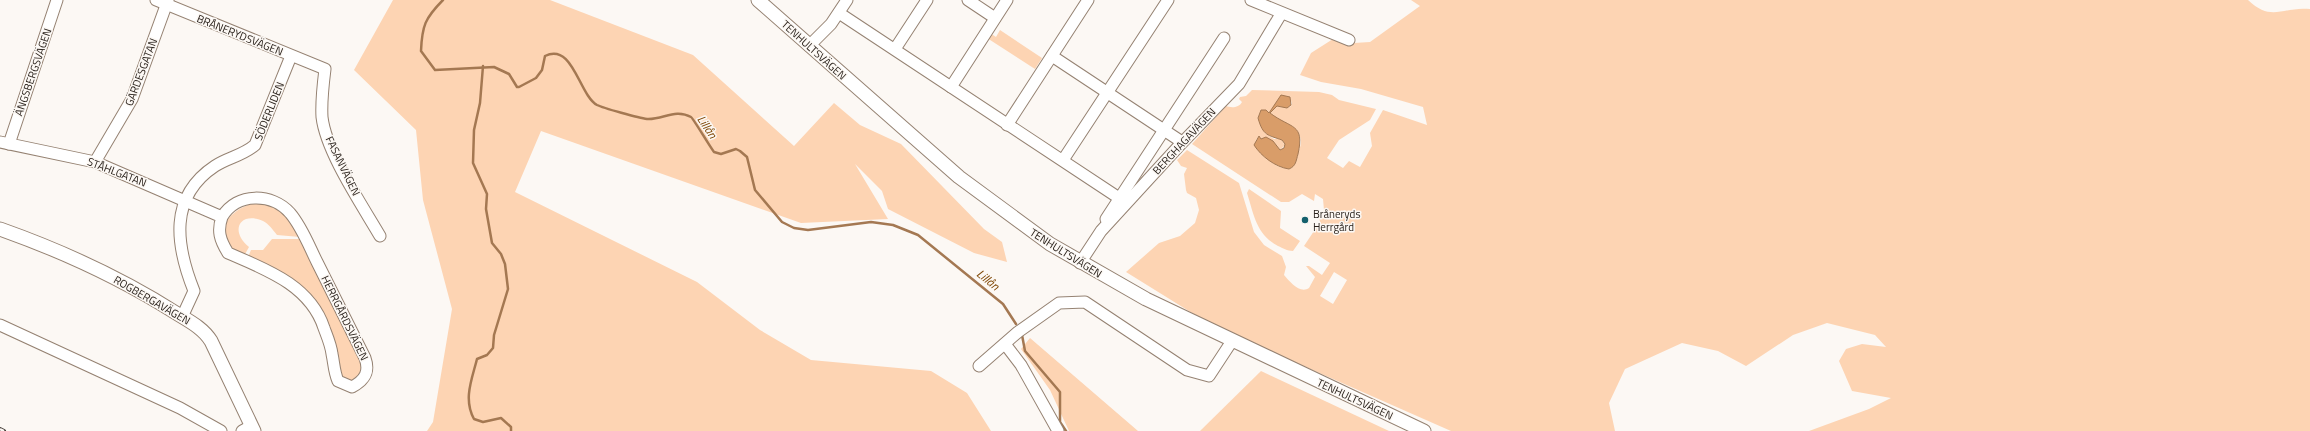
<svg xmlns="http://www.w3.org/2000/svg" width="2310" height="431" font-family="'Titillium Web',sans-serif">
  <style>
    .green { fill: #fdd4b3; fill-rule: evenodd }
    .water { fill: #d99d69; stroke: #a47852 }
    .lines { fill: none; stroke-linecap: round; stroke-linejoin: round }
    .stream { stroke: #a47852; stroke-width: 2.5 }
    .minor-casing { stroke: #958272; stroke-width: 13 }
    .tertiary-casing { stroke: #958272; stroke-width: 15 }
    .minor { stroke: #fff; stroke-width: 11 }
    .tertiary { stroke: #fff; stroke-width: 13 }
    .rail-casing { stroke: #3e3731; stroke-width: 4 }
    .rail { stroke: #fcf8f4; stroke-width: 2.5; stroke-dasharray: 8; stroke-linecap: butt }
    .poi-dot { fill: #14606c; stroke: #fcf8f4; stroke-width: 1.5 }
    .labels { text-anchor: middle; stroke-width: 3; stroke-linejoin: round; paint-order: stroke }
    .street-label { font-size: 11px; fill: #29211b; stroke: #fcf8f4 }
    .poi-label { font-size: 11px; fill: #29211b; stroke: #fcf8f4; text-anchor: start }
    .water-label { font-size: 12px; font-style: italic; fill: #7e4604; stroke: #fcf8f4 }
  </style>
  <rect width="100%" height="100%" fill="#fcf8f4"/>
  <!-- green -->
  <g class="green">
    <path d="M393 0H550L693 55 794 146 834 103 860 125 901 144 984 229 1002 242 1007 262 974 253 888 209 882 191 855 164 888 219 801 223 541 131 515 192 697 282 760 330 811 360 931 371 967 393 991 431H427L433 422 452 309 423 200 416 130 354 70Z"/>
    <path d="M1411 0H2248C2272 23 2283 6 2310 9V431H1809L1869 409 1891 398 1852 391 1839 361 1846 349 1862 344 1886 347 1875 335 1827 323 1793 335 1746 366 1718 351 1682 343 1625 369 1609 403 1615 431H1451L1213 326 1126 272 1159 243 1180 236 1195 223 1199 210 1196 198 1187 193 1186 190 1184 174 1187 168 1181 166 1177 160 1187 150 1239 183 1254 232 1264 245 1282 256 1286 267 1284 275C1290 282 1300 294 1309 288L1315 277 1306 266H1309L1322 275 1330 263 1304 246 1320 222 1319 217 1324 210 1323 199 1315 194 1314 201 1302 194 1289 202H1281L1192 144 1226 106C1231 108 1239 108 1242 102L1239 99 1240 97 1246 96 1252 90 1319 92 1332 95 1339 100 1376 109 1370 120 1339 140 1327 158 1343 168 1349 161 1360 167 1372 146 1370 133 1383 110 1427 125 1423 107 1361 89 1321 82 1300 75 1311 53 1333 39 1354 43 1370 42 1420 6ZM1280 97H1290L1292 104 1290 107 1277 106 1273 109ZM1261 110H1266C1278 124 1309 126 1299 150 1296 158 1298 163 1290 169 1276 169 1262 156 1255 146L1256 140 1259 136 1261 139 1273 142 1280 150 1285 145 1281 139H1274L1265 133 1258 118ZM1334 272 1347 280 1333 304 1320 296Z"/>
    <path d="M1000 30 1042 58 1035 69 987 38 990 33 996 37Z"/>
    <path d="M1249 189 1281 211 1280 228 1300 241 1293 251C1287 251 1283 248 1278 246 1256 234 1254 215 1247 193Z"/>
    <path d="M254 203C279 205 288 216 300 237L277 235C273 230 269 224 263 221 240 211 229 231 249 247L244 256C239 252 229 248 226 243 215 223 238 207 254 203Z"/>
    <path d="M272 239H300L365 366 355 382 343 380 299 284 289 276 248 257 251 250H263Z"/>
    <path d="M1030 338 1138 431H1069L1050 390 1021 349Z"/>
    <path d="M1261 371 1389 431H1200Z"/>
  </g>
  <!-- water -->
  <path class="water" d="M1281 95 1290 97 1291 105 1287 108 1277 106 1270 113C1291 129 1305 123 1298 154 1296 161 1296 166 1289 169 1275 167 1261 156 1254 145L1259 136 1261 139 1266 137 1273 141 1280 150 1284 148 1285 144 1282 140C1268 135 1263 136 1258 118L1261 110H1266L1269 113Z"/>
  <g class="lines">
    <!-- stream -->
    <g class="stream">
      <path d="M443 0C425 18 422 26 421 51L435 70 494 67 509 74 517 87H519L536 78 542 70 545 56C573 42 579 95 597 105 603 108 639 118 647 119 663 120 675 108 691 117 693 118 710 147 714 152L721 154 736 149 740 151 747 157 755 190 782 222 794 228 808 230 871 222 893 225 918 235 1003 304 1016 324"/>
      <path d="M483 66 480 103 474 130 473 163 487 194 486 209 492 243 501 254 505 264 508 289 494 335 493 348 487 355 477 359C472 379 463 399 474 419L483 422 501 418 511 427V431"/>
      <path d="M1022 335 1025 351 1060 392V422L1066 431"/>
    </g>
    <!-- minor casing -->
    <g class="minor-casing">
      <g id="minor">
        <path d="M156 0 325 69C323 85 321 101 322 117 326 152 362 205 380 236"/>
        <path d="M968 0 995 18"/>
        <path d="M1251 0 1349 40"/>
        <path d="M839 13 1119 198"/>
        <path d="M809 46 831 24 847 0"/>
        <path d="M895 49 927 0"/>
        <path d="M1052 56 1182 142"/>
        <path d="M951 87 1007 0"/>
        <path d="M1007 125 1088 0"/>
        <path d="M0 142 95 162 222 217C237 192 272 193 290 213 302 227 309 246 317 262 333 294 349 326 365 358 370 372 365 380 352 387L338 381C334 372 334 363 332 354 331 345 327 336 324 328 310 285 265 269 228 253 220 240 217 231 222 217"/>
        <path d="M9 144 57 0"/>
        <path d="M1063 160 1168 0"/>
        <path d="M95 162 132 99 168 0"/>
        <path d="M1106 219 1224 38"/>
        <path d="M1080 263 1101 231 1178 147 1239 84 1281 14"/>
        <path d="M182 317 194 291C176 246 168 197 215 166 229 157 242 156 255 145L291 56"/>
        <path d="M0 325 180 408 221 431"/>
        <path d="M1005 344 1021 365 1058 431"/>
        <path d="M979 366 1018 332 1059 303 1085 302 1187 370 1209 376 1232 341"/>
        <path d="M242 431 251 426"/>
      </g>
    </g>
    <!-- tertiary casing -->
    <g class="tertiary-casing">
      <g id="tertiary">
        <path d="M758 0 959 177 1050 244 1146 299 1424 431"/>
        <path d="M0 229C62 251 121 278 176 313 189 321 203 328 211 341L254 431"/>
      </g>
    </g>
    <!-- minor -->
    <use href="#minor" class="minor"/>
    <!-- tertiary -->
    <use href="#tertiary" class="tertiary"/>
    <!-- rail casing -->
    <g class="rail-casing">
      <path id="rail" d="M0 429 4 431"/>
    </g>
    <!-- rail -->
    <use href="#rail" class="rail"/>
  </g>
  <!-- markers -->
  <circle class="poi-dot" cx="1305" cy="220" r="4"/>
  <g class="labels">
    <!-- street labels -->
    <g class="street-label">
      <text transform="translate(240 35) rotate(22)" y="4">BRÅNERYDSVÄGEN</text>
      <text transform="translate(814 50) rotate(42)" y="4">TENHULTSVÄGEN</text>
      <text transform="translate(33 72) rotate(-71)" y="4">ÄNGSBERGSVÄGEN</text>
      <text transform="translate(141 72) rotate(-69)" y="4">GÄRDESGATAN</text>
      <text transform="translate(269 111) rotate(-68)" y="4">SÖDERLIDEN</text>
      <text transform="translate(1184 141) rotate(-47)" y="4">BERGHAGAVÄGEN</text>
      <text transform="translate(343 166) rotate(64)" y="4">FASANVÄGEN</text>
      <text transform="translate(117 172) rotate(21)" y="4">STÅHLGATAN</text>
      <text transform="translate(1066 253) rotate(32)" y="4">TENHULTSVÄGEN</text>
      <text transform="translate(152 300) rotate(30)" y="4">ROGBERGAVÄGEN</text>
      <text transform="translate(345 318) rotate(64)" y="4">HERRGÅRDSVÄGEN</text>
      <text transform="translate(1355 399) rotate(25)" y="4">TENHULTSVÄGEN</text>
    </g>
    <!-- poi labels -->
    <g class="poi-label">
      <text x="1313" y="218">Bråneryds<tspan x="1313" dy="13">Herrgård</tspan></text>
    </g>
    <!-- water labels -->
    <g class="water-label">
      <text transform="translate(707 127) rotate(56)" y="4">Lillån</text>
      <text transform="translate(988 280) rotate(39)" y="4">Lillån</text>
    </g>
  </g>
</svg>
